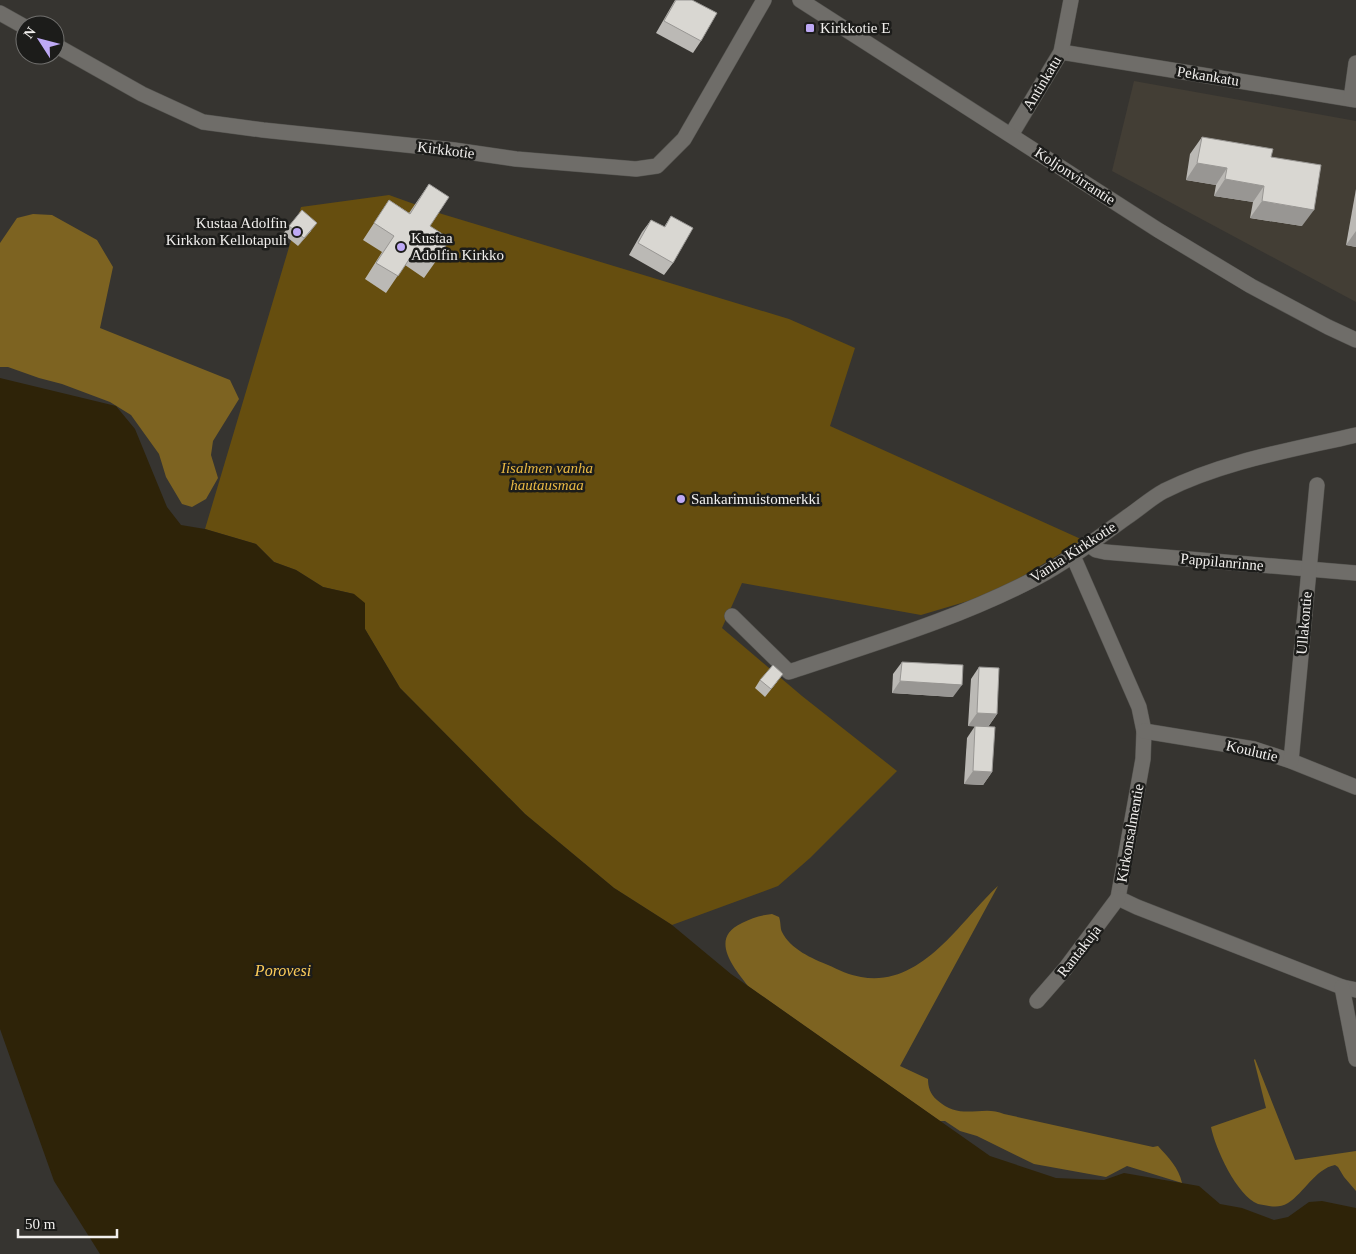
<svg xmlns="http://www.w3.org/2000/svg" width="1356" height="1254" font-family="'Times New Roman',serif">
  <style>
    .built { fill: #433e35 }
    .green { fill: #664e0f }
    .forest { fill: #7d6321 }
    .water { fill: #2e2308 }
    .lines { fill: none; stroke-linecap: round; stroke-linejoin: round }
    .street-casing { stroke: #54534f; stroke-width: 16 }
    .secondary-casing { stroke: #54534f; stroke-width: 16 }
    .street { stroke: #6f6d69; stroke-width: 15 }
    .secondary { stroke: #6f6d69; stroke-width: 15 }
    .wall { fill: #bbb9b5 }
    .shaded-wall { fill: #989693 }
    .building { fill: #d9d7d2; stroke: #989693 }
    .poi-dot { fill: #bea9f5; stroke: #1c1c1a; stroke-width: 2 }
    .labels { text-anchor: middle; stroke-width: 5; stroke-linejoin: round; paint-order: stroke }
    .poi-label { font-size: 15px; fill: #f1efed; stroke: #1c1c1a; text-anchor: start }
    .street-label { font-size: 15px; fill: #f1efed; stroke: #1c1c1a }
    .park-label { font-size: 15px; font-style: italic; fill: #e9b944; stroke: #1c1c1a }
    .water-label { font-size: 16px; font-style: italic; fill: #fdcd5a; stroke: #1c1c1a }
  </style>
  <rect width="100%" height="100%" fill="#363430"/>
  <!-- built -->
  <path class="built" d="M1134 81 1356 121V302L1112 171Z"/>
  <!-- green -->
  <path class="green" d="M389 195 442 214 789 319 855 348 830 426 1083 540 995 593 921 615 742 583 722 628 802 696 897 771 810 858 778 886 672 925 614 888 525 814 400 688 365 629 354 594 323 587 296 570 274 562 256 544 205 529 301 207Z"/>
  <!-- forest -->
  <g class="forest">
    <path d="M33 214 52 215 97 240 113 267 100 328 230 380 239 399 213 441 211 455 218 478 206 499 192 507 182 504 166 477 159 454 131 415 110 402 62 384 39 378 8 367H0V243L17 218Z"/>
    <path d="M998 886 900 1066 928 1079C928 1087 930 1094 937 1100 962 1122 982 1104 1004 1114L1153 1147 1158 1146C1168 1157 1179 1168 1182 1183L1127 1166 1106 1177 1034 1164 977 1136 960 1131 945 1121H940L748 986C733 967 709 938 742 923 752 918 761 915 772 914L779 917C781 922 780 928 782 932 790 949 813 959 828 965 839 970 849 975 861 977 922 988 960 921 998 886Z"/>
    <path d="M1255 1059 1295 1160 1356 1151V1191L1344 1177 1338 1167 1335 1165C1315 1169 1304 1193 1288 1203 1281 1207 1276 1207 1269 1206 1266 1205 1261 1205 1258 1204 1237 1196 1215 1148 1211 1127L1266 1108 1254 1060Z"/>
  </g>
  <!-- water -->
  <path class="water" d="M0 378 116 406 135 429 167 507 181 525 205 529 256 544 274 562 296 570 323 587 354 594 365 603V629L400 688 525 814 614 888 672 925 731 974 990 1156 1056 1178 1104 1180 1124 1173 1199 1186 1220 1204 1242 1208 1274 1220 1288 1217 1309 1202 1322 1201 1356 1208V1254H100L54 1181 0 1029Z"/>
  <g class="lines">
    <!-- street casing -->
    <g class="street-casing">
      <g id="street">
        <path d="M0 13 25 27"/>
        <path d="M55 45 142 94 203 122 263 130 454 150 516 159 636 169 657 166 684 139 764 0"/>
        <path d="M1061 52 1356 100"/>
        <path d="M1351 99 1356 63"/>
        <path d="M1011 135 1061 52 1071 0"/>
        <path d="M1089 545 1096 550 1105 552 1356 573"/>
        <path d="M1073 556 1139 707 1144 731 1143 759 1118 898 1137 907 1342 987 1356 990"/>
        <path d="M732 616 789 672C872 644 958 619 1036 578 1068 561 1098 538 1127 517 1139 509 1151 498 1164 491 1224 461 1292 450 1356 435"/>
        <path d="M1144 731 1254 749 1291 761 1356 787"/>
        <path d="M1291 761 1317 485"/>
        <path d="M1342 987 1356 1059"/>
        <path d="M1037 1001 1065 969 1118 898"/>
      </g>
    </g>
    <!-- secondary casing -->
    <g class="secondary-casing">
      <path id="secondary" d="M800 0 1158 230 1251 286 1328 327 1356 340"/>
    </g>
    <!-- street -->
    <use href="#street" class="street"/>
    <!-- secondary -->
    <use href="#secondary" class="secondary"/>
  </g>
  <!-- wall -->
  <g class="wall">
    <path d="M675 0H692L701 41 693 53 656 33Z"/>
    <path d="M1202 137 1271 157 1302 226 1250 218 1253 202 1214 196 1216 185 1186 180 1190 154Z"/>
    <path d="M429 184 430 226 436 261 424 278 405 265 386 293 365 279 382 252 363 240 389 200 409 213Z"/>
    <path d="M1356 189V247L1346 245Z"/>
    <path d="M671 216 673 263 664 275 629 255 642 232 651 220 664 227Z"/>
    <path d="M289 226 311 231 298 246 283 234Z"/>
    <path d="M902 662 953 697 892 693 893 674Z"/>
    <path d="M979 667 997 714 988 727 968 726 971 679Z"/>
    <path d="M760 680 777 682 765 697 755 688Z"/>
    <path d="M975 726 992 772 983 785 964 784 967 738Z"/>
  </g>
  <!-- shaded-wall -->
  <g class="shaded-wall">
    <path d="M1197 163 1227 168 1216 185 1186 180Z"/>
    <path d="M1225 179 1264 186 1253 202 1214 196Z"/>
    <path d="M1262 201 1314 210 1302 226 1250 218Z"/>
    <path d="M317 223 311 231 298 246 304 238Z"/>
    <path d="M1356 231V247L1346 245Z"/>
    <path d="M900 681 962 685 953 697 892 693Z"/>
    <path d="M977 713 997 714 988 727 968 726Z"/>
    <path d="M973 771 992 772 983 785 964 784Z"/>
  </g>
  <!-- building -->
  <g class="building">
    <path d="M676 0H692L717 13 701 41 664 21Z"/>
    <path d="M1202 137 1273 149 1271 157 1321 165 1314 210 1262 201 1264 186 1225 179 1227 168 1197 163Z"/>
    <path d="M429 184 449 197 430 226 450 239 436 261 416 249 398 276 376 263 394 236 374 223 389 200 410 214Z"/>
    <path d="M302 210 317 223 304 238 289 226Z"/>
    <path d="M671 216 693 228 673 263 638 243 651 220 665 227Z"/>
    <path d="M902 662 963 665 962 685 900 681Z"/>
    <path d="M773 665 783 674 771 689 760 680Z"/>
    <path d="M979 667 999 668 997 714 977 713Z"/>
    <path d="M975 726 995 727 992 772 973 771Z"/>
  </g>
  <!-- markers -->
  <g class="poi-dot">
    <rect x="805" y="23" width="10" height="10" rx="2.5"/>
    <circle cx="297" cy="232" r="5"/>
    <circle cx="401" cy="247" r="5"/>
    <circle cx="681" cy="499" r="5"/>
  </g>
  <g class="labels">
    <!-- poi labels -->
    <g class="poi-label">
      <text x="820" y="33">Kirkkotie E</text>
      <text x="287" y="228" text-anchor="end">Kustaa Adolfin<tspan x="287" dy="17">Kirkkon Kellotapuli</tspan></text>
      <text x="411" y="243">Kustaa<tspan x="411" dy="17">Adolfin Kirkko</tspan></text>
      <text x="691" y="504">Sankarimuistomerkki</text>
    </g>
    <!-- street labels -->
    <g class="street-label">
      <text transform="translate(1208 76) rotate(9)" y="5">Pekankatu</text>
      <text transform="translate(1042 83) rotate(-59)" y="5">Antinkatu</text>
      <text transform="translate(446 150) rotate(7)" y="5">Kirkkotie</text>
      <text transform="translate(1075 176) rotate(33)" y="5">Koljonvirrantie</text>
      <text transform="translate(1073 552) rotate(-33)" y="5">Vanha Kirkkotie</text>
      <text transform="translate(1222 562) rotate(5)" y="5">Pappilanrinne</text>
      <text transform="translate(1304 623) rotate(-85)" y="5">Ullakontie</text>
      <text transform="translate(1252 751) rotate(13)" y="5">Koulutie</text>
      <text transform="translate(1130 833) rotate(-80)" y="5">Kirkonsalmentie</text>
      <text transform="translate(1079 951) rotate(-52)" y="5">Rantakuja</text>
    </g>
    <!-- park labels -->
    <g class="park-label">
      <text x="547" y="473">Iisalmen vanha<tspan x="547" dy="17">hautausmaa</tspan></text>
    </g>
    <!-- water labels -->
    <g class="water-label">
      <text x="283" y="976">Porovesi</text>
    </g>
  </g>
  <!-- north arrow -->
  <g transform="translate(40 40) rotate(306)"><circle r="24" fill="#1c1c1a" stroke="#71706e"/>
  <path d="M0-4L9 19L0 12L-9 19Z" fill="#bea9f5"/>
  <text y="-8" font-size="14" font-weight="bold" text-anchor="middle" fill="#f1efed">N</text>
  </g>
  <!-- scale -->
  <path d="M18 1229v8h99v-8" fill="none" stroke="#f1efed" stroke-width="2.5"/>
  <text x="25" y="1229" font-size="15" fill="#f1efed" stroke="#1c1c1a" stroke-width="4" paint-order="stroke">50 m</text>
</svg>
